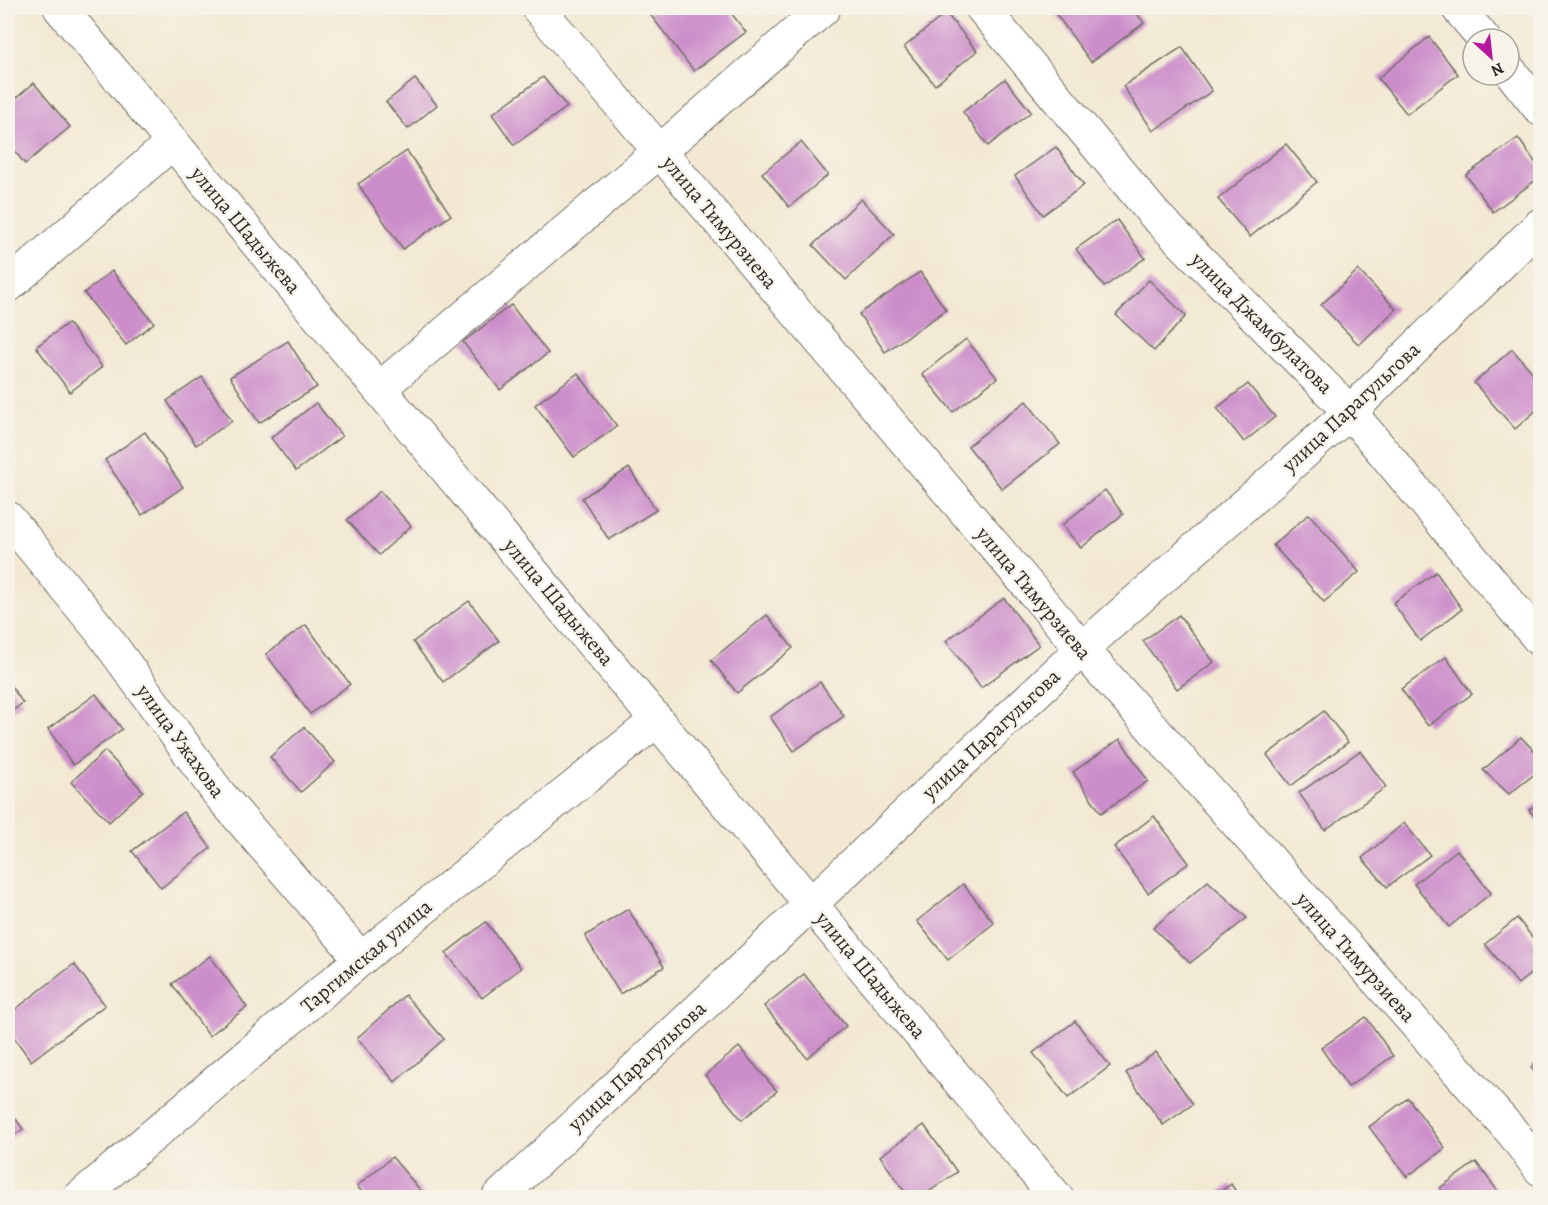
<svg xmlns="http://www.w3.org/2000/svg" width="1548" height="1205" font-family="Alegreya,serif">
  <style>
    .building { fill: #cc8eca }
    .lines { fill: none; stroke-linecap: round; stroke-linejoin: round }
    .minor-casing { stroke: #716e66; stroke-width: 35 }
    .minor { stroke: #fff; stroke-width: 33 }
    .labels { text-anchor: middle; stroke-width: 4.5; stroke-linejoin: round; paint-order: stroke }
    .street-label { font-size: 21px; fill: #2b2b2b; stroke: #f7f3e8 }
  </style>
  <rect width="100%" height="100%" fill="#f7f3e8"/>
  <filter id="ink" filterUnits="userSpaceOnUse"><feTurbulence type="fractalNoise" baseFrequency=".0167" numOctaves="2"/><feDisplacementMap in="SourceGraphic" scale="12" xChannelSelector="R" yChannelSelector="G"/><feConvolveMatrix kernelMatrix="1 2 1 2 8 2 1 2 1" color-interpolation-filters="sRGB"/></filter>
  <filter id="wash" filterUnits="userSpaceOnUse"><feTurbulence type="fractalNoise" baseFrequency=".008" numOctaves="4" result="noise"/><feDisplacementMap in="SourceGraphic" scale="24" xChannelSelector="R" yChannelSelector="G"/><feGaussianBlur stdDeviation="1.35" result="paint"/><feColorMatrix in="noise" values="0 0 0 0 0 0 0 0 0 0 0 0 0 0 0 0 0 1.4 0 .05"/><feComposite in="paint" operator="in"/></filter>
  <g filter="url(#wash)">
    <rect width="100%" height="100%" fill="#f3e9d3"/>
    <g id="blocks">
      <!-- building -->
      <g class="building">
        <path d="M656 8H727L746 32 694 71 649 13Z"/>
        <path d="M1057 8H1133L1144 23 1091 62 1053 10Z"/>
        <path d="M946 13 977 51 935 85 904 47Z"/>
        <path d="M1429 37 1458 74 1407 114 1378 78Z"/>
        <path d="M1182 47 1212 91 1153 131 1123 86Z"/>
        <path d="M543 77 567 107 514 145 492 114Z"/>
        <path d="M415 79 437 105 408 129 386 102Z"/>
        <path d="M1005 79 1031 112 988 146 963 112Z"/>
        <path d="M34 83 70 127 25 164 8 143V105Z"/>
        <path d="M1518 138 1540 169V177L1493 212 1466 175Z"/>
        <path d="M801 142 828 175 789 207 762 173Z"/>
        <path d="M1286 144 1317 182 1250 237 1218 199Z"/>
        <path d="M1056 147 1084 185 1043 215 1015 176Z"/>
        <path d="M407 151 451 215 403 249 358 184Z"/>
        <path d="M861 199 894 234 846 280 813 245Z"/>
        <path d="M1117 220 1145 258 1104 287 1076 249Z"/>
        <path d="M1358 270 1396 309 1359 345 1321 305Z"/>
        <path d="M112 271 154 323 126 345 84 293Z"/>
        <path d="M920 272 946 310 885 352 859 314Z"/>
        <path d="M1149 280 1186 316 1154 351 1116 315Z"/>
        <path d="M511 305 548 353 500 390 463 342Z"/>
        <path d="M68 323 102 367 70 392 36 347Z"/>
        <path d="M966 339 997 378 953 412 922 374Z"/>
        <path d="M288 341 317 387 259 423 230 377Z"/>
        <path d="M1512 349 1540 381V407L1515 429 1474 383Z"/>
        <path d="M578 373 617 426 574 457 535 405Z"/>
        <path d="M202 377 232 421 196 445 167 401Z"/>
        <path d="M1248 384 1275 417 1244 442 1217 408Z"/>
        <path d="M1026 401 1060 444 1002 489 968 446Z"/>
        <path d="M316 403 342 436 296 471 271 438Z"/>
        <path d="M145 432 183 487 142 515 105 460Z"/>
        <path d="M629 468 656 510 609 540 582 498Z"/>
        <path d="M1105 490 1123 514 1081 548 1062 525Z"/>
        <path d="M380 491 411 526 379 555 347 520Z"/>
        <path d="M1309 514 1359 572 1324 602 1273 545Z"/>
        <path d="M1436 572 1462 609 1420 641 1393 603Z"/>
        <path d="M1004 598 1039 645 981 688 946 641Z"/>
        <path d="M469 601 499 641 443 682 413 642Z"/>
        <path d="M767 615 793 648 737 693 711 660Z"/>
        <path d="M1179 615 1214 662 1177 689 1143 641Z"/>
        <path d="M306 625 350 684 310 714 266 654Z"/>
        <path d="M1446 657 1472 694 1428 726 1401 689Z"/>
        <path d="M8 682 23 703 8 714Z"/>
        <path d="M820 682 844 716 794 751 770 717Z"/>
        <path d="M96 694 122 729 73 765 48 729Z"/>
        <path d="M1324 711 1348 742 1291 786 1267 755Z"/>
        <path d="M304 727 335 762 301 792 270 757Z"/>
        <path d="M1521 737 1540 757V770L1509 794 1483 770Z"/>
        <path d="M1120 739 1148 781 1101 813 1073 772Z"/>
        <path d="M105 751 143 791 109 822 71 782Z"/>
        <path d="M1360 751 1386 787 1325 830 1299 793Z"/>
        <path d="M1540 801V824L1529 810Z"/>
        <path d="M183 812 211 848 161 888 132 851Z"/>
        <path d="M1154 816 1189 863 1148 893 1114 847Z"/>
        <path d="M1404 823 1430 855 1387 887 1362 858Z"/>
        <path d="M1457 850 1491 893 1449 927 1414 884Z"/>
        <path d="M1208 881 1247 918 1190 963 1153 928Z"/>
        <path d="M963 884 994 923 948 960 917 921Z"/>
        <path d="M628 909 664 967 620 994 585 936Z"/>
        <path d="M1517 918 1540 947V966L1518 984 1485 944Z"/>
        <path d="M486 922 521 968 482 998 446 953Z"/>
        <path d="M210 956 247 1007 209 1036 172 984Z"/>
        <path d="M74 964 105 1005 31 1061 8 1029V1015Z"/>
        <path d="M804 974 846 1026 807 1058 764 1006Z"/>
        <path d="M405 995 444 1039 395 1082 357 1038Z"/>
        <path d="M1366 1017 1393 1056 1348 1087 1321 1048Z"/>
        <path d="M1075 1021 1110 1066 1068 1098 1033 1053Z"/>
        <path d="M739 1047 777 1091 742 1120 705 1075Z"/>
        <path d="M1156 1052 1193 1104 1163 1125 1126 1073Z"/>
        <path d="M1540 1058V1077L1531 1067Z"/>
        <path d="M1408 1098 1445 1148 1407 1177 1369 1127Z"/>
        <path d="M8 1108 23 1129 8 1140Z"/>
        <path d="M924 1125 957 1172 920 1198H909L880 1156Z"/>
        <path d="M392 1157 427 1198H367L357 1186Z"/>
        <path d="M1476 1162 1503 1198H1447L1440 1188Z"/>
        <path d="M1231 1184 1240 1198H1211Z"/>
      </g>
    </g>
  </g>
  <g filter="url(#ink)">
    <use href="#blocks" fill-opacity="0" stroke="#716e66" stroke-width="1.5"/>
    <g class="lines">
      <!-- minor casing -->
      <g class="minor-casing">
        <g id="minor">
          <path d="M60 8 1057 1198"/>
          <path d="M538 8 1082 649 1513 1133 1540 1169"/>
          <path d="M982 8 1154 214 1350 412 1540 640"/>
          <path d="M1458 8 1484 39"/>
          <path d="M1509 70 1540 109"/>
          <path d="M8 286 173 142"/>
          <path d="M379 389 660 151 824 8"/>
          <path d="M8 518 101 631 219 794 361 959"/>
          <path d="M79 1198 361 959 657 720"/>
          <path d="M498 1198 1082 649 1350 412 1540 225"/>
        </g>
      </g>
      <!-- minor -->
      <use href="#minor" class="minor"/>
    </g>
  </g>
  <g class="labels">
    <!-- street labels -->
    <g class="street-label">
      <text transform="translate(720 222) rotate(50)" y="7">улица Тимурзиева</text>
      <text transform="translate(246 230) rotate(50)" y="7">улица Шадыжева</text>
      <text transform="translate(1262 323) rotate(45)" y="7">улица Джамбулатова</text>
      <text transform="translate(1351 407) rotate(-43)" y="7">улица Парагульгова</text>
      <text transform="translate(1034 593) rotate(50)" y="7">улица Тимурзиева</text>
      <text transform="translate(559 602) rotate(50)" y="7">улица Шадыжева</text>
      <text transform="translate(991 734) rotate(-43)" y="7">улица Парагульгова</text>
      <text transform="translate(181 741) rotate(54)" y="7">улица Ужахова</text>
      <text transform="translate(366 956) rotate(-40)" y="7">Таргимская улица</text>
      <text transform="translate(1356 957) rotate(48)" y="7">улица Тимурзиева</text>
      <text transform="translate(871 975) rotate(50)" y="7">улица Шадыжева</text>
      <text transform="translate(637 1066) rotate(-43)" y="7">улица Парагульгова</text>
    </g>
  </g>
  <!-- margin -->
  <rect width="1548" height="1205" fill="none" stroke="#f7f3e8" stroke-width="30"/>
  <!-- north arrow -->
  <g transform="translate(1491 57) rotate(153)"><circle r="28" fill="#f7f3e8" stroke="#a5a39c" stroke-width="1.5"/>
  <path d="M0-4.5L10 22L0 15L-10 22Z" fill="#b5179e"/>
  <text y="-9" font-size="16" font-weight="bold" text-anchor="middle" fill="#2b2b2b">N</text>
  </g>
</svg>
